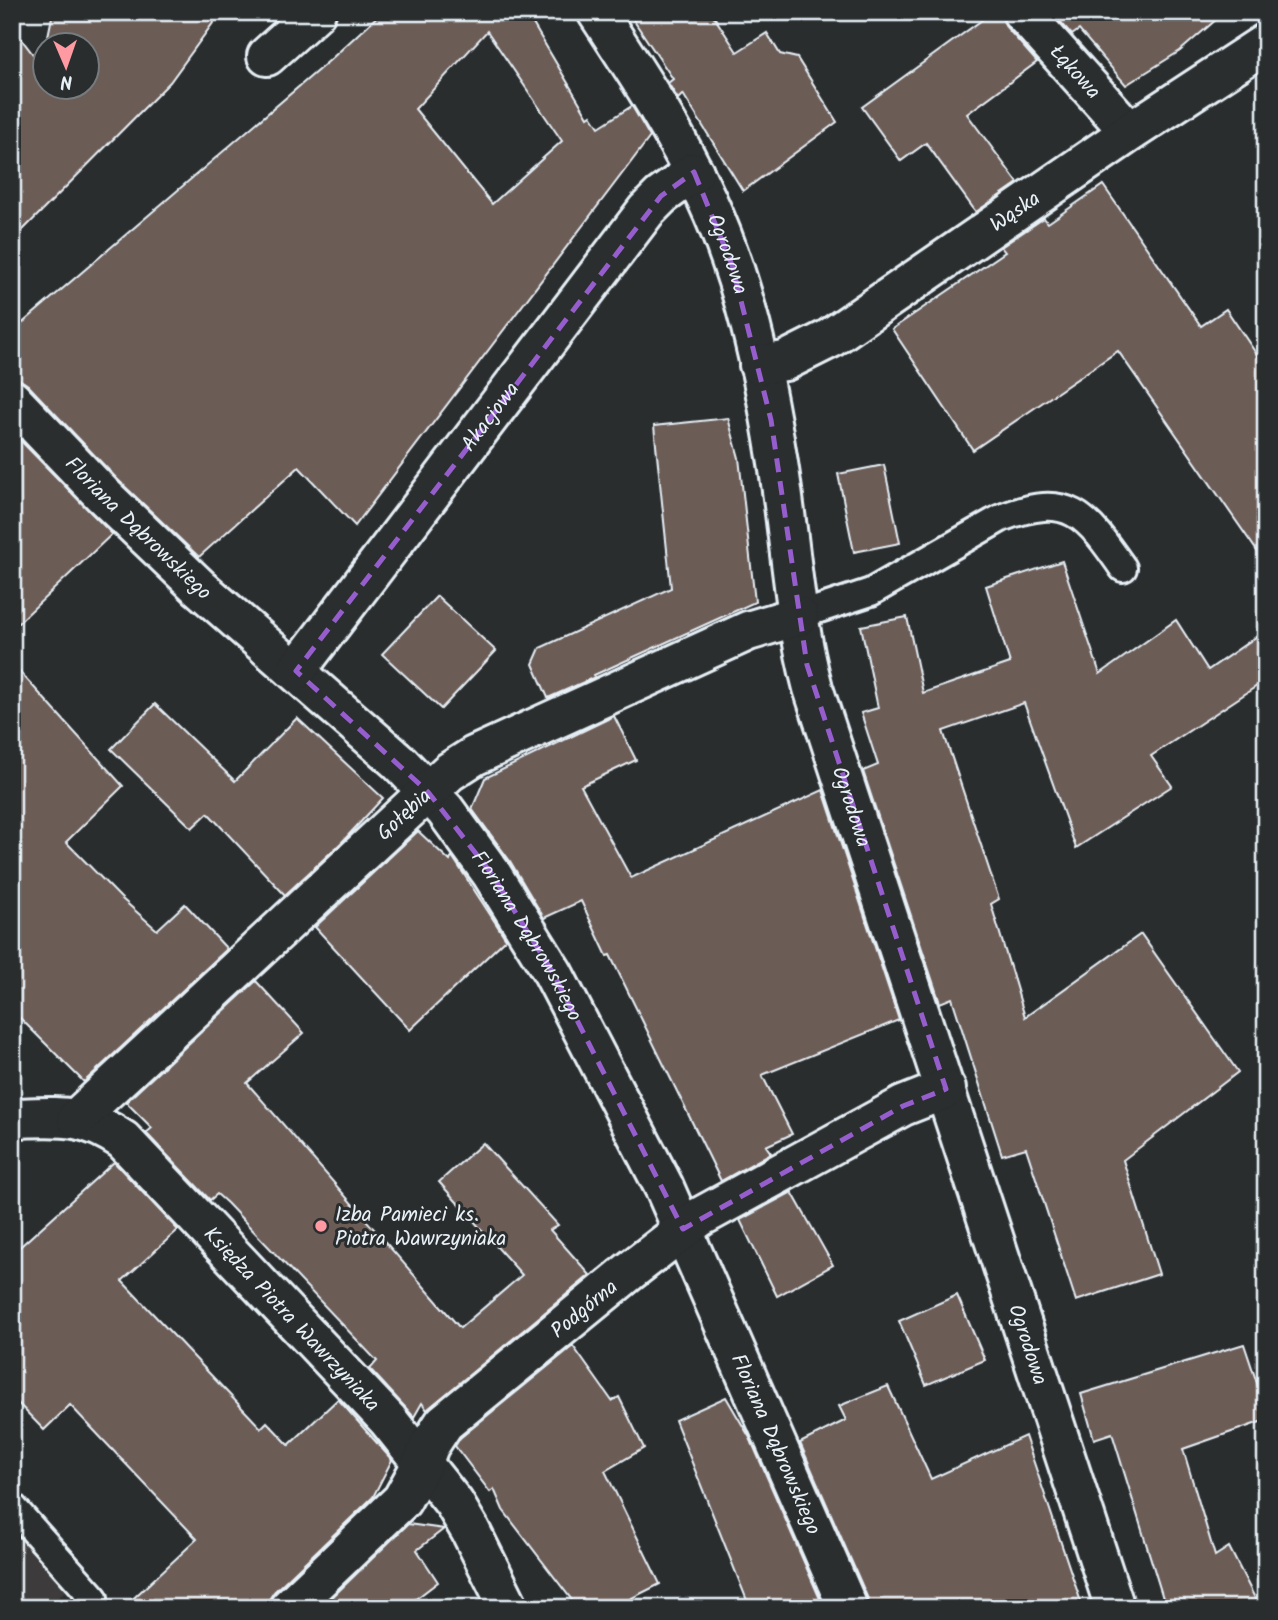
<svg xmlns="http://www.w3.org/2000/svg" width="1278" height="1620" font-family="Kalam,sans-serif">
  <style>
    .built { fill: #3e3b3a }
    .building { fill: #6c5b56; stroke: #e8f1f8; stroke-width: 2; fill-rule: evenodd }
    .lines { fill: none; stroke-linecap: round; stroke-linejoin: round }
    .service-casing { stroke: #e8f1f8; stroke-width: 32 }
    .pedestrian-casing { stroke: #e8f1f8; stroke-width: 44 }
    .minor-casing { stroke: #e8f1f8; stroke-width: 44 }
    .service { stroke: #2a2d2e; stroke-width: 26 }
    .pedestrian { stroke: #2a2d2e; stroke-width: 38 }
    .minor { stroke: #2a2d2e; stroke-width: 38 }
    .marked { fill: none; stroke: #965dcd; stroke-width: 5; stroke-dasharray: 14 9; stroke-linejoin: round }
    .poi-dot { fill: #ff9aa2; stroke: #2a2d2e; stroke-width: 2.5 }
    .labels { text-anchor: middle; stroke-width: 6; stroke-linejoin: round; paint-order: stroke }
    .street-label { font-size: 21px; fill: #e8f1f8; stroke: #2a2d2e }
    .poi-label { font-size: 21px; fill: #e8f1f8; stroke: #2a2d2e; text-anchor: start }
  </style>
  <rect width="100%" height="100%" fill="#2a2d2e"/>
  <filter id="ink" filterUnits="userSpaceOnUse"><feTurbulence type="fractalNoise" baseFrequency=".0143" numOctaves="2"/><feDisplacementMap in="SourceGraphic" scale="14" xChannelSelector="R" yChannelSelector="G"/><feConvolveMatrix kernelMatrix="1 2 1 2 8 2 1 2 1" color-interpolation-filters="sRGB"/></filter>
  <g filter="url(#ink)">
    <!-- built -->
    <path class="built" d="M12 1509 75 1582 47 1608H12Z"/>
    <!-- building -->
    <g class="building">
      <path d="M53 12H221L170 82 12 241V27L42 66 46 50V88H88V46H46Z"/>
      <path d="M382 12H526L588 117 591 115 599 127 632 106 650 137 355 526 299 467 199 557 118 480 28 385 19 379H12V332L330 60ZM487 31 562 141 492 204 415 109Z"/>
      <path d="M628 12H711L737 52 767 33 780 54 797 58 837 122 743 191 683 94 678 99 668 83 673 79Z"/>
      <path d="M993 12H1001L1006 27 1037 62 967 114 1018 183 976 212 926 143 901 161 862 107Z"/>
      <path d="M1052 12H1225L1180 51 1126 85 1079 30 1072 35Z"/>
      <path d="M1103 185 1201 326 1226 309 1266 368V564L1118 351 973 450 892 329 1005 252 1001 247 1044 218 1048 223Z"/>
      <path d="M728 418 739 458 755 602 594 675 595 677 548 698 533 664 540 648 671 588 654 426Z"/>
      <path d="M12 432 112 534 12 629Z"/>
      <path d="M884 465 900 543 854 552 838 474Z"/>
      <path d="M1062 561 1100 674 1176 620 1208 670 1266 630V680L1151 756 1172 786 1076 848 1024 703 943 731 999 899 991 904 1025 1017 1141 934 1238 1072 1123 1160 1159 1274 1076 1301 1026 1148 1002 1155 952 998 940 1003 863 771 878 765 861 713 878 708 861 626 907 617 923 693 1010 663 986 586Z"/>
      <path d="M437 596 496 651 441 709 382 654Z"/>
      <path d="M12 663 123 786 66 842 121 898 157 930 185 904 227 949 84 1082 12 1010Z"/>
      <path d="M155 704 235 781 297 718 383 798 342 842 285 895 208 813 192 828 111 749Z"/>
      <path d="M614 716 636 760 581 786 631 878 823 790 899 1020 762 1075 792 1134 766 1146 771 1153 721 1181 610 955 607 956 581 901 544 918 510 861 472 809 485 778Z"/>
      <path d="M418 831 450 861 452 856 506 939 410 1030 315 927Z"/>
      <path d="M256 981 304 1033 247 1083 460 1328 522 1275 439 1182 483 1143 558 1225 550 1230 590 1275 427 1410 422 1403 414 1417 370 1369 377 1361 227 1203 217 1194 210 1200 146 1133 152 1128 126 1102Z"/>
      <path d="M114 1162 178 1230 122 1281 261 1428 267 1422 289 1445 338 1399 392 1460 373 1497 274 1592 268 1601V1608H123L197 1539 70 1405 44 1430 12 1397V1254Z"/>
      <path d="M792 1192 833 1265 777 1296 740 1220Z"/>
      <path d="M957 1295 985 1360 926 1385 899 1321Z"/>
      <path d="M1244 1344 1266 1410V1420L1183 1449 1215 1556 1229 1547 1260 1608H1166L1112 1433 1094 1439 1081 1394Z"/>
      <path d="M573 1346 612 1401 619 1397 644 1448 605 1471 660 1584 612 1608H578L503 1510 494 1489 490 1492 455 1446 460 1438Z"/>
      <path d="M888 1386 931 1479 1025 1436 1083 1608H869L868 1599 800 1443 846 1420 839 1406Z"/>
      <path d="M726 1397 750 1438 824 1608H750L675 1420Z"/>
      <path d="M408 1524 444 1529 417 1550 438 1582 404 1608H321Z"/>
    </g>
    <g class="lines">
      <!-- service casing -->
      <g class="service-casing">
        <g id="service">
          <path d="M798 616 871 592 1001 518C1069 491 1086 515 1123 568"/>
          <path d="M12 1506 94 1598 83 1608"/>
        </g>
      </g>
      <!-- pedestrian casing -->
      <g class="pedestrian-casing">
        <path id="pedestrian" d="M267 56 316 12"/>
      </g>
      <!-- minor casing -->
      <g class="minor-casing">
        <g id="minor">
          <path id="s1" d="M597 12C637 73 677 134 707 200 744 280 763 370 777 457 790 534 793 613 813 688L1115 1608"/>
          <path id="s2" d="M1022 12 1130 132"/>
          <path id="s3" d="M759 365 785 361 829 339 1130 132 1266 43"/>
          <path id="s4" d="M12 400 103 495 200 588 399 762 445 810 491 873 553 973 664 1187 848 1608"/>
          <path id="s5" d="M296 671 646 211 661 196 694 172"/>
          <path id="s6" d="M12 1118C60 1117 81 1112 123 1140L388 1420 454 1503 470 1530 509 1608"/>
          <path id="s7" d="M77 1118 449 772 474 756 748 631 798 616"/>
          <path id="s8" d="M289 1608 402 1500 423 1462 429 1446 444 1423 630 1271 700 1217 903 1106 946 1089"/>
        </g>
      </g>
      <!-- service -->
      <use href="#service" class="service"/>
      <!-- pedestrian -->
      <use href="#pedestrian" class="pedestrian"/>
      <!-- minor -->
      <use href="#minor" class="minor"/>
    </g>
  </g>
  <!-- marked area -->
  <path class="marked" d="M694 172 732 265 771 420 807 665 946 1089 903 1106 683 1229 553 973 491 873 428 792 296 671 661 196Z"/>
  <!-- markers -->
  <circle class="poi-dot" cx="321" cy="1226" r="7"/>
  <g class="labels">
    <!-- street labels -->
    <g class="street-label">
      <text dy="7" stroke="none"><textPath href="#s2" startOffset="80">Łąkowa</textPath></text>
      <text dy="7" stroke="none"><textPath href="#s3" startOffset="301">Wąska</textPath></text>
      <text dy="7" stroke="none"><textPath href="#s1" startOffset="276">Ogrodowa</textPath></text>
      <text dy="7" stroke="none"><textPath href="#s5" startOffset="320">Akacjowa</textPath></text>
      <text dy="7" stroke="none"><textPath href="#s4" startOffset="180">Floriana Dąbrowskiego</textPath></text>
      <text dy="7" stroke="none"><textPath href="#s1" startOffset="844">Ogrodowa</textPath></text>
      <text dy="7" stroke="none"><textPath href="#s7" startOffset="446">Gołębia</textPath></text>
      <text dy="7" stroke="none"><textPath href="#s4" startOffset="747">Floriana Dąbrowskiego</textPath></text>
      <text dy="7" stroke="none"><textPath href="#s8" startOffset="425">Podgórna</textPath></text>
      <text dy="7" stroke="none"><textPath href="#s6" startOffset="362">Księdza Piotra Wawrzyniaka</textPath></text>
      <text dy="7" stroke="none"><textPath href="#s1" startOffset="1410">Ogrodowa</textPath></text>
      <text dy="7" stroke="none"><textPath href="#s4" startOffset="1314">Floriana Dąbrowskiego</textPath></text>
    </g>
    <!-- poi labels -->
    <g class="poi-label">
      <text x="335" y="1221">Izba Pamieci ks.<tspan x="335" dy="24">Piotra Wawrzyniaka</tspan></text>
    </g>
  </g>
  <!-- margin -->
  <rect width="1278" height="1620" fill="none" stroke="#2a2d2e" stroke-width="42"/>
  <rect x="21" y="21" width="1236" height="1578" fill="none" stroke="#e8f1f8" stroke-width="2.5" filter="url(#ink)"/>
  <!-- north arrow -->
  <g transform="translate(66 66) rotate(178)"><circle r="33" fill="#2a2d2e" stroke="#767b7f" stroke-width="2"/>
  <path d="M0-5L12 26L0 18L-12 26Z" fill="#ff9aa2"/>
  <text y="-10" font-size="19" font-weight="bold" text-anchor="middle" fill="#e8f1f8">N</text>
  </g>
</svg>
